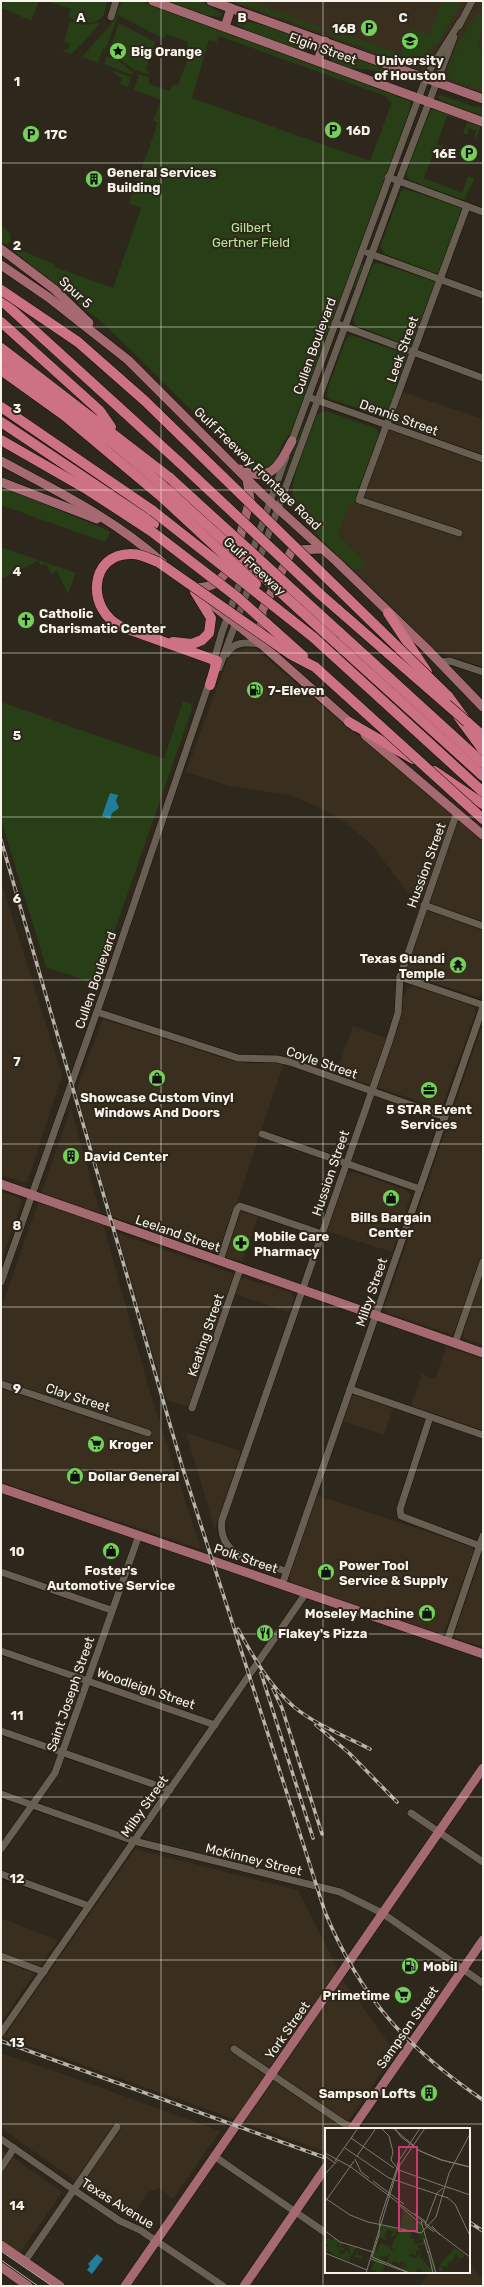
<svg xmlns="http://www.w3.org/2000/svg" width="484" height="2287" font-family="Rubik,sans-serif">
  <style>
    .built { fill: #3a2f1e }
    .green { fill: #273e16; fill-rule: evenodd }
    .water { fill: #207e9a }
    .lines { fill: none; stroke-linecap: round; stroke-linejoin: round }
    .minor-casing { stroke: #160f05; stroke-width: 8 }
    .major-casing { stroke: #160f05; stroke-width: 10 }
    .highway-casing { stroke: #160f05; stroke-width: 11 }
    .minor { stroke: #685f52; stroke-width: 7 }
    .major { stroke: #a56a71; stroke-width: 9 }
    .highway { stroke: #cd7185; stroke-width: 10 }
    .tram { stroke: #b9b4aa; stroke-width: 1 }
    .rail-casing { stroke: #b9b4aa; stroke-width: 3.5 }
    .rail { stroke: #2e271b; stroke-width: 2; stroke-dasharray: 6; stroke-linecap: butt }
    .highway-bridge-casing { stroke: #160f05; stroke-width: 11; stroke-linecap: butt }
    .highway-bridge { stroke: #cd7185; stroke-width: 10 }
    .grid { fill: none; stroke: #f7f2ea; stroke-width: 1; stroke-opacity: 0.55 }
    .labels { text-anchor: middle; stroke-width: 4; stroke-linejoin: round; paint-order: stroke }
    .poi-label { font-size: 13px; font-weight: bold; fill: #f7f2ea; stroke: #2e271b; text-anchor: start }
    .street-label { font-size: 13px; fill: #f7f2ea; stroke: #2e271b }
    .park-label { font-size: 13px; fill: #b4e793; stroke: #2e271b }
    .inset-road { fill: none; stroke: #7e786e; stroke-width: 1 }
    .view { fill: #ca3970; fill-opacity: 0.15; stroke: #ca3970; stroke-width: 2 }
    .inset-edge { fill: none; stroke: #f7f2ea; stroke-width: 2 }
    .grid-label { font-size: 13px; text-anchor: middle; font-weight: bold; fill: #f7f2ea; stroke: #2e271b; stroke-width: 4; stroke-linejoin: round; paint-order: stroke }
  </style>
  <rect width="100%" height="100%" fill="#2e271b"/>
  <!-- built -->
  <g class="built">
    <path d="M229 1H483V93L447 81Z"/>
    <path d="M403 392 483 419V667L436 651 354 570 362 569 365 559H362L338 535 349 505 353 506 378 441Z"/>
    <path d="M253 647 483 841V990L480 996H475L398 971 422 898 408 893 371 844 347 824 323 809 289 795 229 786 186 772 230 652Z"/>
    <path d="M1 881 62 1075 27 1183 1 1175Z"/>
    <path d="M414 986 461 1000 475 1008V1014L443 1104 438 1107 336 1074 353 1026 387 1038 393 1015 407 990Z"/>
    <path d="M103 1019 223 1058 249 1063H284L220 1253 113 1217 76 1090Z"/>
    <path d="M483 1023V1255L455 1331 451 1334 388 1313 384 1308Z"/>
    <path d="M71 1108 149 1389 201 1549 1 1482V1309Z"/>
    <path d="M354 1172 405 1190 411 1195 392 1252 326 1231 345 1175Z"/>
    <path d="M1 1192 19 1198 22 1202 1 1262Z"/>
    <path d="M242 1210 259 1214 242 1262 225 1257 239 1212Z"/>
    <path d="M117 1233 234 1274 190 1407 167 1400Z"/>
    <path d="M483 1269V1345L468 1340 464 1338 463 1334Z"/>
    <path d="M244 1278 292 1293 294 1298 289 1312 235 1294 239 1280Z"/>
    <path d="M446 1347 483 1359V1432L411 1407 422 1374 435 1379Z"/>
    <path d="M355 1394 394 1406 384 1435 343 1421 351 1398Z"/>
    <path d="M186 1433 241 1451 215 1530Z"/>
    <path d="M316 1495 473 1547 474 1551 443 1634H440L291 1583 289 1574Z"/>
    <path d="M483 1552V1647L456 1639 454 1635Z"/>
    <path d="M135 1849 298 1890 344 1982 395 2052 343 2129H326V2152L1 2036V2034L5 2035Z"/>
    <path d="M1 1918 58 1940 1 2022Z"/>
    <path d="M1 2053 52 2070 220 2131 173 2199 159 2188 148 2192 131 2217 125 2216 1 2128Z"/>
    <path d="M1 2149 62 2192 20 2253 1 2240Z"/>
    <path d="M469 2263 483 2279V2286H420L429 2272H469Z"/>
  </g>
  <!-- green -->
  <g class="green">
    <path d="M6 1H39L31 21 3 8 1 13V7Z"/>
    <path d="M46 1H107C106 4 106 8 105 11 100 28 80 23 68 17L71 9Z"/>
    <path d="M122 1H141L322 66 410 101V110L293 430 283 442 272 470 254 472 105 325 16 253V248L54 264 55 267 113 288 141 208 129 203 155 131 157 122 153 121 161 100 134 90 139 74 149 77V84L170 91 173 84 178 85 191 50 187 48 188 42 166 34 164 39 118 15 106 49 103 48 98 63 82 57 111 24ZM219 36 388 97V100L392 102 370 161 192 98 209 40 217 42Z"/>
    <path d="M164 1H201L222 14 221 17 203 15Z"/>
    <path d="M232 1H249L322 28 321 32Z"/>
    <path d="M442 1H462L437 46 432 44 429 51 431 53 426 66 419 68 330 36 333 30 400 54 411 28 430 34Z"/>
    <path d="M483 6V27L478 42 483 57V91L448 78 449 72 459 51Z"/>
    <path d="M475 14H477L447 75H444L458 43Z"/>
    <path d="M239 20C253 22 309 36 313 49 296 54 253 35 238 25L236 23Z"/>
    <path d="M70 21 85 25 101 22 82 44 71 54 60 50H68L70 44 64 42Z"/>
    <path d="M119 23 155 42 146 69 150 75 134 70 109 51Z"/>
    <path d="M335 50 416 79 415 82C403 80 393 74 381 72 363 67 338 72 326 54L328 51Z"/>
    <path d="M107 56 116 59 133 72 132 75 104 64Z"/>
    <path d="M114 71 131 77 128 87 120 84 122 78 113 73Z"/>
    <path d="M441 95 472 106 483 107V116L442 101 438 97Z"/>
    <path d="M437 108 482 123 476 138 474 137 476 131 469 128 467 135 463 133 467 122 447 116 437 144 457 151 454 159 434 152 424 178 462 193 468 176 475 178 464 200 412 182C410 180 407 179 407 175 405 166 426 123 430 111Z"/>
    <path d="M405 189 463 208 438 275 385 254 380 246 401 191Z"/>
    <path d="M1 225 10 233 11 241 6 245 1 241Z"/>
    <path d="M378 263 438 282 412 348 355 325 354 317 371 269 374 264Z"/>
    <path d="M361 264 365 265 357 288 354 287Z"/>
    <path d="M351 335 409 355 389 410 382 416 330 399 327 395 329 384 346 340Z"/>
    <path d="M326 411 376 428 379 434 353 506 349 505 338 535 362 559H366L362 569 354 570C336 553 295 521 293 495 291 473 308 438 316 416L318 413Z"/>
    <path d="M302 427 305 428 287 478H284Z"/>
    <path d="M1 486 107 530 110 532 105 542 40 519 36 520 37 518 1 505Z"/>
    <path d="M1 547 76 573 68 594 57 571 51 574 46 564 41 566 38 561 1 579Z"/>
    <path d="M183 701 191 704 192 709 96 984 46 967 1 820V702L164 759Z"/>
    <path d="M90 1400 94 1403 91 1410 83 1407Z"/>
  </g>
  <!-- water -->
  <g class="water">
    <path d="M110 793 118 795 116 801 119 808 112 813 110 819 102 816Z"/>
    <path d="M97 2254 103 2259 92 2274 87 2270 90 2266 88 2264Z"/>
  </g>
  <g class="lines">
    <!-- minor casing -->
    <g class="minor-casing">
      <g id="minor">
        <path d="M111 17 116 1"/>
        <path d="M459 26 472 1"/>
        <path d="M388 177 483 212"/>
        <path d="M368 253 483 295"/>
        <path d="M335 323 483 378"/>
        <path d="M308 397 483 459"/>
        <path d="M290 446 426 78 431 68 460 22"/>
        <path d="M459 533 359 500 467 206"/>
        <path d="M251 555 286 457"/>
        <path d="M227 654C234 640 248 643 261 644"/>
        <path d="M440 662 450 661 483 672"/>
        <path d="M213 664 222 632 242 577"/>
        <path d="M219 668 399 180 454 37"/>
        <path d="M424 905 483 926"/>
        <path d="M400 977 483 1005"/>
        <path d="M97 1012 238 1058 277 1059 290 1062 445 1117"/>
        <path d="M262 1134 420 1189"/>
        <path d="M220 1261 237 1209 240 1206 322 1234"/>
        <path d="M1 1282 106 986 210 680"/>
        <path d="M455 1343 483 1262"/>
        <path d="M1 1384 148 1433"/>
        <path d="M350 1389 483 1435"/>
        <path d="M192 1408 240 1269"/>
        <path d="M430 1417 400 1509 401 1516 483 1547"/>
        <path d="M286 1571C258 1562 217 1558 222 1520L389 1042 398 1013 400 977 457 812"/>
        <path d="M1 1572 111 1610"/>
        <path d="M282 1585 483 1007"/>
        <path d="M447 1642 483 1536"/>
        <path d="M1 1651 215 1725"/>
        <path d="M1 1731 170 1790"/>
        <path d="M1 1794 134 1841 340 1892 382 1913 483 1983"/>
        <path d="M411 1813 483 1862"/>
        <path d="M1 1849 55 1773 139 1535"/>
        <path d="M1 1874 89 1906"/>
        <path d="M1 1956 44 1972"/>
        <path d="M1 2033 306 1593"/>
        <path d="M234 2049 343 2123 358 2129"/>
        <path d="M1 2139 74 2190 120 2221 140 2230 223 2286"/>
        <path d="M214 2156 326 2233"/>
        <path d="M1 2168 14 2148"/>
        <path d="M25 2261 117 2127"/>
      </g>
    </g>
    <!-- major casing -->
    <g class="major-casing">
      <g id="major">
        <path d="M153 1 483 122"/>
        <path d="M211 1 483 99"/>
        <path d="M225 27 231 8"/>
        <path d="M318 60 325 41"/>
        <path d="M1 249 54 289 89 323"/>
        <path d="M1 265 48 297 128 360 263 495 337 562 426 648 483 707"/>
        <path d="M1 461C57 491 116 520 163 563"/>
        <path d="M240 469C271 485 279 465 292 441"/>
        <path d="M1 482 97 519"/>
        <path d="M237 548 250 500 247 479"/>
        <path d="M192 587C212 590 221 581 231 565"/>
        <path d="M205 599 261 644 355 727"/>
        <path d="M261 640 262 611 292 550 322 549"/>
        <path d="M365 735 483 835"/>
        <path d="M1 1184 483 1353"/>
        <path d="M1 1488 483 1654"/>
        <path d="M352 2129 483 1940"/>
        <path d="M1 2245 60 2286"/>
        <path d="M1 2267 28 2286"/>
        <path d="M125 2286 483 1768"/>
        <path d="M244 2286 326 2167"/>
      </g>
    </g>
    <!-- highway casing -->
    <g class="highway-casing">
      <g id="highway">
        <path d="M1 300 179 462"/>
        <path d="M1 322 100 411 111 427"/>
        <path d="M1 348 170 478"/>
        <path d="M1 358 115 445 168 490"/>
        <path d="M1 370 65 416 164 499"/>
        <path d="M1 407 153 511"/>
        <path d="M1 422 154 524"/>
        <path d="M1 440 88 490 151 531"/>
        <path d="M388 613 427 672"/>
        <path d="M122 627 217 661 210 685"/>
        <path d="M339 632 483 763"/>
        <path d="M313 637 483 792"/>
        <path d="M173 642 192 644 202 640 209 633 211 618 195 592"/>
        <path d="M335 642 483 776"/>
        <path d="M315 667 346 695"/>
        <path d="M448 696 467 722 483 736"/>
        <path d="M458 716 483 750"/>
        <path d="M349 722 413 759"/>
        <path d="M434 771 483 804"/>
      </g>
    </g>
    <!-- minor -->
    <use href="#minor" class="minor"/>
    <!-- major -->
    <use href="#major" class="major"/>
    <!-- highway -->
    <use href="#highway" class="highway"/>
    <!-- tram -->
    <g class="tram">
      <path d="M1 2251 52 2286"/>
      <path d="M1 2260 38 2286"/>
    </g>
    <!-- rail casing -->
    <g class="rail-casing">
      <g id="rail">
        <path d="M1 840 182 1466 325 1912C361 1999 407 2048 483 2100"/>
        <path d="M238 1629C253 1657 270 1686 294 1707 316 1725 345 1736 370 1749"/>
        <path d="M261 1673 313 1838"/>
        <path d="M273 1689 282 1708 322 1834"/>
        <path d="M316 1725 349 1753 397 1802"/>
        <path d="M1 2041 326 2158"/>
        <path d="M469 2222 483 2231"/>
      </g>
    </g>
    <!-- rail -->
    <use href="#rail" class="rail"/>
    <!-- highway-bridge casing -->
    <g class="highway-bridge-casing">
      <g id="highway-bridge">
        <path d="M1 290 78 342 145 401 448 696"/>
        <path d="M179 462 321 595 467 722"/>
        <path d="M170 478 339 632"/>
        <path d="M168 490 335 642"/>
        <path d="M164 499 256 584"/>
        <path d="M153 511 313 637"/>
        <path d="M151 531 237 597 303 656"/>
        <path d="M122 627C86 611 88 553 132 554 141 554 150 559 158 562L290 654 315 667"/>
        <path d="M346 695 483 819"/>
      </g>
    </g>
    <!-- highway-bridge -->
    <use href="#highway-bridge" class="highway-bridge"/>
  </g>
  <!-- grid -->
  <path class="grid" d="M161 1V2286M323 1V2286M1 163H483M1 327H483M1 490H483M1 653H483M1 817H483M1 980H483M1 1144H483M1 1307H483M1 1470H483M1 1634H483M1 1797H483M1 1960H483M1 2124H483"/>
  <!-- icons -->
  <defs>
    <g id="parking-disc" transform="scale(0.9)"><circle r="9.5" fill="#74d25b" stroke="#2e271b"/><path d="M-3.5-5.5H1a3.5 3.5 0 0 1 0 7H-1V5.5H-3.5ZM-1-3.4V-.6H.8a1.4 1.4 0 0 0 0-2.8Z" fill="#111"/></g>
    <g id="university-disc" transform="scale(0.9)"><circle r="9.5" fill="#74d25b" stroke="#2e271b"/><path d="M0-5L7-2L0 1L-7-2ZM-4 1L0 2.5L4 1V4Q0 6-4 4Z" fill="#111"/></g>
    <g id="sight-disc" transform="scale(0.9)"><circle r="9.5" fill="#74d25b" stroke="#2e271b"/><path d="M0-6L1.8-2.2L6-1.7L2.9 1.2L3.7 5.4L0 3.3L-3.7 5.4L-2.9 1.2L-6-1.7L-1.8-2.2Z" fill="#111"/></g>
    <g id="building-disc" transform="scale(0.9)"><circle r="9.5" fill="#74d25b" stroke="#2e271b"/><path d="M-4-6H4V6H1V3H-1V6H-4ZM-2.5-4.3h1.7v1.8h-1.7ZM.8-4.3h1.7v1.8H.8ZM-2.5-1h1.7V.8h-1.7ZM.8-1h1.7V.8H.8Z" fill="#111"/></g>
    <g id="church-disc" transform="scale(0.9)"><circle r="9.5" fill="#74d25b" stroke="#2e271b"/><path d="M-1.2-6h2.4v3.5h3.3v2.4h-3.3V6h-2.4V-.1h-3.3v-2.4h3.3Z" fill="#111"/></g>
    <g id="fuel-disc" transform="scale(0.9)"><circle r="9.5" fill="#74d25b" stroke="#2e271b"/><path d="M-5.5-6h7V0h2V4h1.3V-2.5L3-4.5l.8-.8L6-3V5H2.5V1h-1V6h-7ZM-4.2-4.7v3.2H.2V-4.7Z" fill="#111"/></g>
    <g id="temple-disc" transform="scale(0.9)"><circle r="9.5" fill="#74d25b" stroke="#2e271b"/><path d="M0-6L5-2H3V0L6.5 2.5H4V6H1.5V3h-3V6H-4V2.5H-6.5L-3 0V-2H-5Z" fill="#111"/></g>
    <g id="shop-disc" transform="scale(0.9)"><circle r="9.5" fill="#74d25b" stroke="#2e271b"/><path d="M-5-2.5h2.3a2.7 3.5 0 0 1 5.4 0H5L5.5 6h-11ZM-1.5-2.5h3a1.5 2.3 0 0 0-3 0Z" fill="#111"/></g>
    <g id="office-disc" transform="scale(0.9)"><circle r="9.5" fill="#74d25b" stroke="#2e271b"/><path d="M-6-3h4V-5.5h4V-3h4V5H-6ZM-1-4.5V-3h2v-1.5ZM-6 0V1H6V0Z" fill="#111"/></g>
    <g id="pharmacy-disc" transform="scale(0.9)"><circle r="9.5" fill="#74d25b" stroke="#2e271b"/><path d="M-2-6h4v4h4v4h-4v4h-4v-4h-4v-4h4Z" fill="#111"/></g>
    <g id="supermarket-disc" transform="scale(0.9)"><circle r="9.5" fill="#74d25b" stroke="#2e271b"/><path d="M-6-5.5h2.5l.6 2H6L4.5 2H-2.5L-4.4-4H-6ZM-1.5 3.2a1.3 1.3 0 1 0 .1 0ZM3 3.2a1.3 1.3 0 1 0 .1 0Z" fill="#111"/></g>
    <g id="restaurant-disc" transform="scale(0.9)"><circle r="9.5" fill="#74d25b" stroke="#2e271b"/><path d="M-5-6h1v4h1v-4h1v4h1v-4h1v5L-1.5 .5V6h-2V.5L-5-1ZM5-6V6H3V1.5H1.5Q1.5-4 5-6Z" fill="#111"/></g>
  </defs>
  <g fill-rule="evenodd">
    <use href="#parking-disc" x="369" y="28"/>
    <use href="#university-disc" x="410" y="41"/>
    <use href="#sight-disc" x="118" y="51"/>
    <use href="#parking-disc" x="333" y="130"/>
    <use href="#parking-disc" x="31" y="134"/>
    <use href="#parking-disc" x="469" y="153"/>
    <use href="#building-disc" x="94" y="179"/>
    <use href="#church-disc" x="26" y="620"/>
    <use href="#fuel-disc" x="255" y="690"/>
    <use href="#temple-disc" x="458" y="965"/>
    <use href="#shop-disc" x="157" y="1078"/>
    <use href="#office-disc" x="429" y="1090"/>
    <use href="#building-disc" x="71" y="1156"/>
    <use href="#shop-disc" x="391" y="1198"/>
    <use href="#pharmacy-disc" x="241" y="1243"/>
    <use href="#supermarket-disc" x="96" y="1444"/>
    <use href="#shop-disc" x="75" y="1476"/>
    <use href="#shop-disc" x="111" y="1551"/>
    <use href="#shop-disc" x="326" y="1572"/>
    <use href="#shop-disc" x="427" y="1613"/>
    <use href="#restaurant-disc" x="265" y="1633"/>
    <use href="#fuel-disc" x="410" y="1966"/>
    <use href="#supermarket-disc" x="403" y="1995"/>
    <use href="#building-disc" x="429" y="2093"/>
  </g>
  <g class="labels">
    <!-- poi labels -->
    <g class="poi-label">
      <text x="356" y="33" text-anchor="end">16B</text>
      <text x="131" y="56">Big Orange</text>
      <text x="410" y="65" text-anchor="middle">University<tspan x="410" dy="15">of Houston</tspan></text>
      <text x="346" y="135">16D</text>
      <text x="44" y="139">17C</text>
      <text x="456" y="158" text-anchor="end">16E</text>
      <text x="107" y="177">General Services<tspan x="107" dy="15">Building</tspan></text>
      <text x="39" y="618">Catholic<tspan x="39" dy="15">Charismatic Center</tspan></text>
      <text x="268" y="695">7-Eleven</text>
      <text x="445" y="963" text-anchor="end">Texas Guandi<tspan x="445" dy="15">Temple</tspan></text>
      <text x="157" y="1102" text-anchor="middle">Showcase Custom Vinyl<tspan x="157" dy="15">Windows And Doors</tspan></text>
      <text x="429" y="1114" text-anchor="middle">5 STAR Event<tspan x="429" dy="15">Services</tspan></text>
      <text x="84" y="1161">David Center</text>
      <text x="391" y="1222" text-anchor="middle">Bills Bargain<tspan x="391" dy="15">Center</tspan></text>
      <text x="254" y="1241">Mobile Care<tspan x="254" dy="15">Pharmacy</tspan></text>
      <text x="109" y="1449">Kroger</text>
      <text x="88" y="1481">Dollar General</text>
      <text x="339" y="1570">Power Tool<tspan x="339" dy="15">Service &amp; Supply</tspan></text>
      <text x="111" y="1575" text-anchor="middle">Foster's<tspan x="111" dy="15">Automotive Service</tspan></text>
      <text x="414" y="1618" text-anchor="end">Moseley Machine</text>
      <text x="278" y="1638">Flakey's Pizza</text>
      <text x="423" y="1971">Mobil</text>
      <text x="390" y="2000" text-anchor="end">Primetime</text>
      <text x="416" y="2098" text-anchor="end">Sampson Lofts</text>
    </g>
    <!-- street labels -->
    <g class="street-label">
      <text transform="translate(323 48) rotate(20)" y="5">Elgin Street</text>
      <text transform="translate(76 292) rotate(43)" y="5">Spur 5</text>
      <text transform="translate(314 346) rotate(-70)" y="5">Cullen Boulevard</text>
      <text transform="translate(402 349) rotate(-70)" y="5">Leek Street</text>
      <text transform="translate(399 417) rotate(20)" y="5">Dennis Street</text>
      <text transform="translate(258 468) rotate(44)" y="5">Gulf Freeway Frontage Road</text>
      <text transform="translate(255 566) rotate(43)" y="5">Gulf Freeway</text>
      <text transform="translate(426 865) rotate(-70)" y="5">Hussion Street</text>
      <text transform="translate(95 980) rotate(-71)" y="5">Cullen Boulevard</text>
      <text transform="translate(322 1062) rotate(19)" y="5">Coyle Street</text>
      <text transform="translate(330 1173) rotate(-71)" y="5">Hussion Street</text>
      <text transform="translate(178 1233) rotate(19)" y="5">Leeland Street</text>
      <text transform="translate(371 1292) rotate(-71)" y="5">Milby Street</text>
      <text transform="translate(205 1335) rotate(-71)" y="5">Keating Street</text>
      <text transform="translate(78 1397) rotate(18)" y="5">Clay Street</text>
      <text transform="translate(246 1558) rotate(19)" y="5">Polk Street</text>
      <text transform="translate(146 1688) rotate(19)" y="5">Woodleigh Street</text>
      <text transform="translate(70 1694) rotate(-71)" y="5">Saint Joseph Street</text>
      <text transform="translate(144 1806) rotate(-55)" y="5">Milby Street</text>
      <text transform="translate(254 1859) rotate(14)" y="5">McKinney Street</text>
      <text transform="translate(407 2027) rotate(-55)" y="5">Sampson Street</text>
      <text transform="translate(287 2030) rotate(-55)" y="5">York Street</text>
      <text transform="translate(118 2203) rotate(32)" y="5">Texas Avenue</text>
    </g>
    <!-- park labels -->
    <g class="park-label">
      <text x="251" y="232">Gilbert<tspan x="251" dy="15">Gertner Field</tspan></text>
    </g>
  </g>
  <!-- overview -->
  <g transform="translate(325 2128)">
    <rect width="145" height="145" fill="#2e271b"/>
    <path d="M79 82 96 97 104 129 99 114V117H93V121L96 120 95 123 92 122 90 128 86 125 84 128 91 130 95 126 91 128 94 126 92 123 94 126 96 124 95 130 99 132 98 135 101 133 100 136 107 140 103 122 109 136 106 127 102 110 112 145H101L92 140V143L88 145 72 139 77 140 78 136H80L78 141 80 140 81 136 76 133 74 137 73 134H67V137L71 139 61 135 64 127 66 128 64 126 65 122 72 123 66 119 78 94 69 109 65 108 69 104 63 102 59 108 62 112 54 110 56 98 75 99ZM87 103 97 108 94 111H98V114L89 116V111L85 110ZM3 109 7 112 10 110 19 117 13 118 14 115 10 113 13 115 10 118 19 120 18 123 14 122 15 127 20 125 21 122 26 127 24 122 26 119 20 121 23 118 31 119 27 127 29 128 34 120 32 127 37 128 36 131 26 127 24 133 7 126 8 125 3 122 1 125 0 120 4 117 0 115ZM54 110 51 123H53L54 117 57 115 66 119 63 128 54 129 60 134 62 128 57 145 56 142 54 145 46 141 50 132 47 131ZM130 120 139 126V129L138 133 139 129 134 131 131 126 125 136V133L123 134 122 139 115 138 119 141 114 145V140L116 135Z" fill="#273e16" fill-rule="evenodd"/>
    <path class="inset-road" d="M56 0 64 8 68 24 66 32 72 40 55 91 54 107 47 129 85 145M68 0 95 23 117 32 145 39M70 0 76 9 95 23 116 32 145 39M28 8 26 10 69 40M20 20 64 50 123 70M0 25 26 39 145 129M0 28 10 35M32 28 51 0M30 31 36 44 44 50M10 33 33 0M71 41 124 60M72 41 73 34 95 0M0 46 13 32M48 53 79 76M122 59 145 67M122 69 130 76 145 108M0 70 25 87 43 94 96 105 111 89 124 45 145 6M0 74 29 33M74 77 97 97M89 85 101 94M96 93 111 145M107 98 115 107M0 103 15 114 48 124M109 104 100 97 112 65 118 60M99 111 103 125M103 123 108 145M0 125 42 142M46 131 84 145M41 145 73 40 100 0"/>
    <path class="view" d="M74 19H92V103H74Z"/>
    <rect width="145" height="145" class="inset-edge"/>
  </g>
  <g class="grid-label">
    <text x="81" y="22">A</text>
    <text x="242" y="22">B</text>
    <text x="403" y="22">C</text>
    <text x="17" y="86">1</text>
    <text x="17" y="250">2</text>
    <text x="17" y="413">3</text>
    <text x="17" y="576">4</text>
    <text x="17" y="740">5</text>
    <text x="17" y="903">6</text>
    <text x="17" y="1066">7</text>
    <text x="17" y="1230">8</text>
    <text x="17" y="1393">9</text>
    <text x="17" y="1556">10</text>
    <text x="17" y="1720">11</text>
    <text x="17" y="1883">12</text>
    <text x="17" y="2047">13</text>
    <text x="17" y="2210">14</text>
  </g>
  <!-- border -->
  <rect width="484" height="2287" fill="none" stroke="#f7f2ea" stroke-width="4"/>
</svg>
